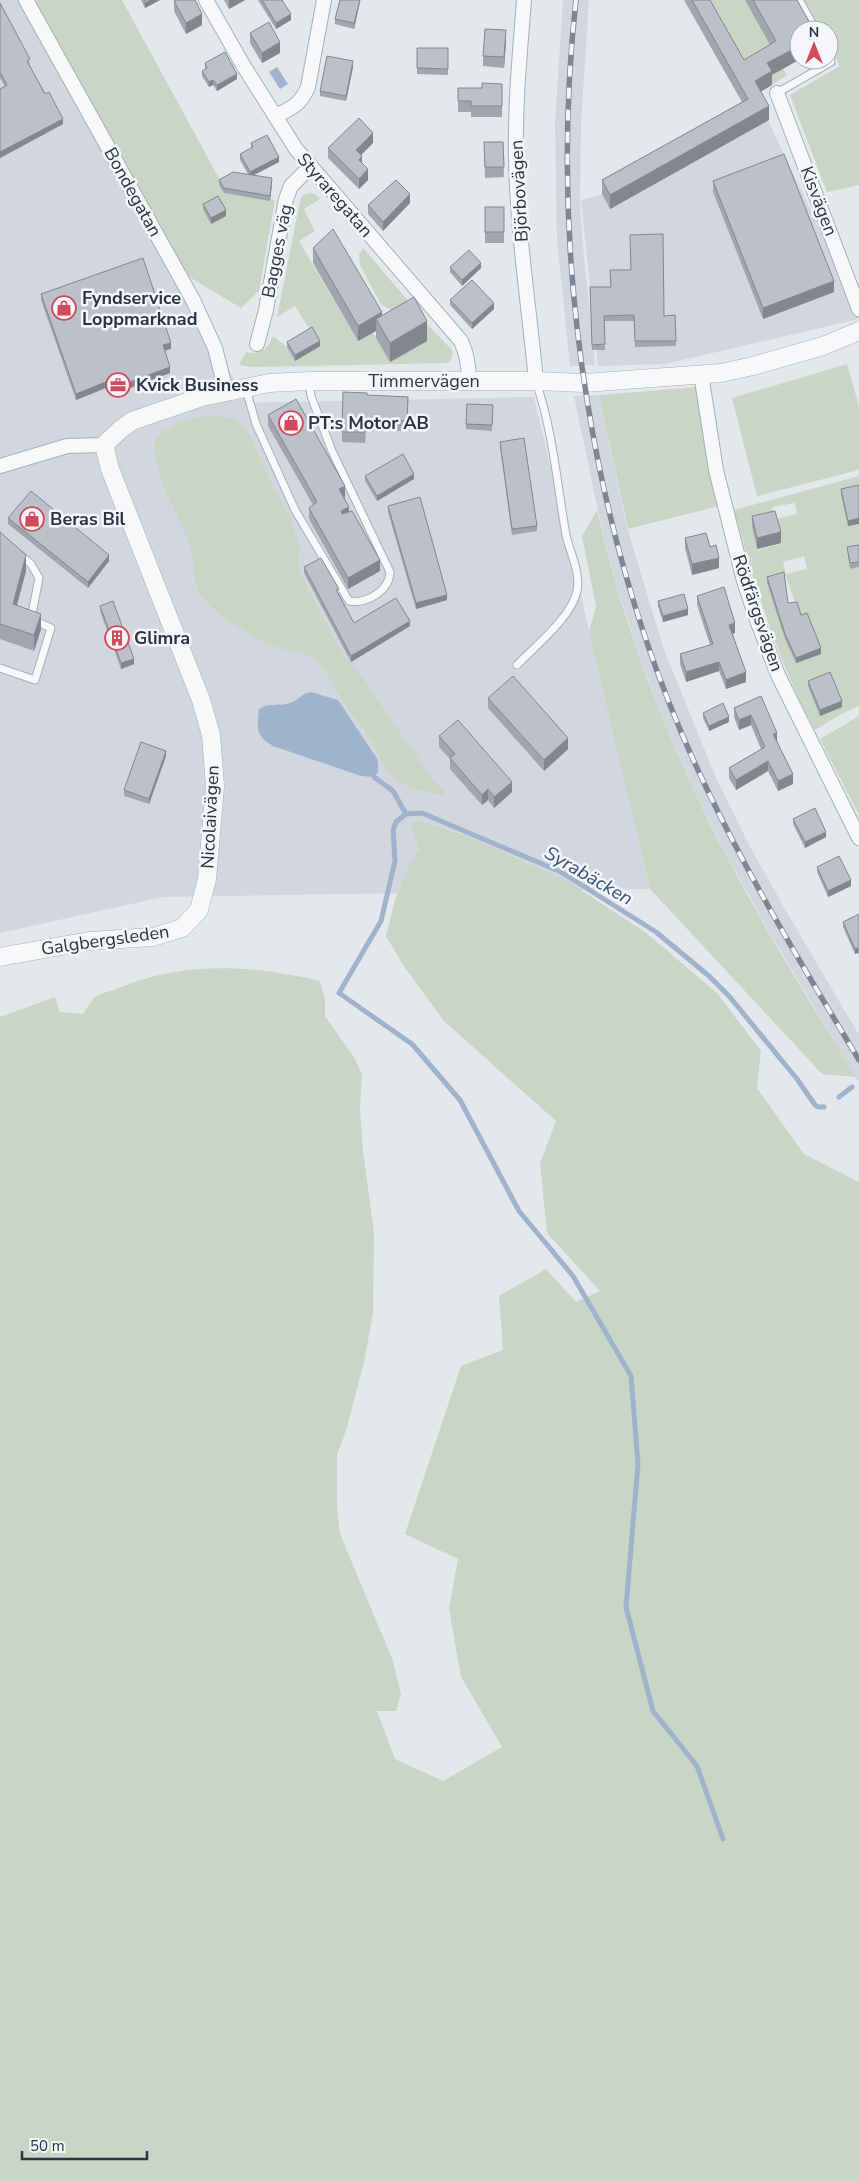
<svg xmlns="http://www.w3.org/2000/svg" width="859" height="2181" font-family="'Nunito Sans',sans-serif">
  <style>
    .built { fill: #d2d6de }
    .green { fill: #c9d6c5; fill-rule: evenodd }
    .water { fill: #9fb4cc }
    .lines { fill: none; stroke-linecap: round; stroke-linejoin: round }
    .stream { stroke: #9fb4cc; stroke-width: 5 }
    .service-casing { stroke: #a9aeb7; stroke-width: 9 }
    .minor-casing { stroke: #a9aeb7; stroke-width: 16 }
    .tertiary-casing { stroke: #a9aeb7; stroke-width: 19 }
    .service { stroke: #f7f8fa; stroke-width: 7 }
    .minor { stroke: #f7f8fa; stroke-width: 14 }
    .tertiary { stroke: #f7f8fa; stroke-width: 18 }
    .rail-casing { stroke: #7d8696; stroke-width: 5.5 }
    .rail { stroke: #f4f6f9; stroke-width: 4; stroke-dasharray: 11; stroke-linecap: butt }
    .wall { fill: #a1a5ae }
    .shaded-wall { fill: #83868d }
    .building { fill: #bbc0ca; stroke: #83868d }
    .labels { text-anchor: middle; stroke-width: 5; stroke-linejoin: round; paint-order: stroke }
    .street-label { font-size: 18px; fill: #2b3445; stroke: #f4f6f9 }
    .poi-label { font-size: 18px; font-weight: bold; fill: #2b3445; stroke: #f4f6f9; text-anchor: start }
    .water-label { font-size: 19px; font-style: italic; fill: #34527a; stroke: #f4f6f9 }
  </style>
  <rect width="100%" height="100%" fill="#e4e7ec"/>
  <!-- built -->
  <g class="built">
    <path d="M0 0H26L247 403 534 397 650 889 163 897 0 933Z"/>
    <path d="M563 0H589L581 124 580 202 582 237 595 365 570 366 557 239 555 123Z"/>
    <path d="M761 106 859 311V319L665 364 598 366 581 200 602 194Z"/>
    <path d="M599 395 626 524 663 647 716 778 748 843 786 911 859 1035V1083L764 923 726 854 693 788 663 719 639 655 615 580 602 530 574 396Z"/>
  </g>
  <!-- green -->
  <g class="green">
    <path d="M34 0H122L226 191 275 200 259 291 241 308 186 275Z"/>
    <path d="M703 0H745L787 75 772 85 760 65 764 90Z"/>
    <path d="M803 0H859V185L827 192 790 95 840 66 829 46V30H820Z"/>
    <path d="M310 193 315 194 320 199 304 209 315 231 299 241 358 341 373 333 390 362 417 314 451 349 453 354 449 363 252 367 239 365 246 352C260 355 268 350 273 336L287 347 295 361 312 333 295 306 277 317 300 201 303 195Z"/>
    <path d="M363 248 410 303 393 311 381 304 360 265 359 255Z"/>
    <path d="M847 364 859 406V470L757 496 732 398Z"/>
    <path d="M697 387 719 506 628 529 599 395Z"/>
    <path d="M202 417C219 416 237 415 247 430L272 485 290 517 300 549 298 560 299 571 323 619 342 653 362 677 430 776 444 791 443 795C426 791 407 789 393 777 382 768 378 751 370 739 359 722 346 706 335 689 329 679 324 665 314 658 307 653 293 653 285 650 261 642 228 624 210 606 186 582 199 566 188 540 181 520 143 456 158 437 167 426 189 419 202 417Z"/>
    <path d="M859 476V550L850 569 859 567V706L841 714 815 730C777 661 755 586 734 510ZM795 503 797 514 775 519 772 507ZM752 527 777 530 781 544 757 550ZM804 556 807 569 786 574 783 562ZM786 576 795 603 776 610 767 583Z"/>
    <path d="M597 510C618 605 652 699 693 788 739 888 798 983 856 1077L822 1074 650 889 589 632 596 606 582 536Z"/>
    <path d="M859 716V815L820 739Z"/>
    <path d="M419 821 466 836 567 881 645 932 717 993 761 1051 757 1088 804 1154 859 1182V2181H0V1017L55 997 60 1012 83 1014C86 1010 90 1002 94 998 100 993 112 991 119 988 183 961 254 965 320 981L325 999V1016L354 1057 362 1074 360 1110 363 1151 374 1233 373 1313 364 1362 346 1431 337 1454V1509L340 1534 393 1661 401 1694 396 1711H377L395 1759 443 1781 502 1747 461 1677 449 1609 458 1559 405 1534 461 1366 503 1350 499 1296 546 1269 576 1302 600 1291 547 1233 540 1163 556 1121 444 1021 403 965 386 936 395 900 409 866 420 848 412 829 413 822Z"/>
  </g>
  <!-- water -->
  <g class="water">
    <path d="M277 67 288 84 280 89 269 72Z"/>
    <path d="M311 692 338 700 378 760V772L374 777 361 776 273 746C255 735 257 728 259 709 269 702 280 707 290 703 299 700 300 694 311 692Z"/>
  </g>
  <g class="lines">
    <!-- stream -->
    <g class="stream">
      <path d="M374 777 393 791 406 814"/>
      <path d="M839 1097 852 1087"/>
      <path d="M723 1839 697 1766 653 1711 626 1607 638 1464 631 1376 573 1276 519 1211 460 1100 412 1044 339 993 381 921 395 861 393 830 396 822 406 814 422 813 561 872 656 932 709 976 729 996 797 1079 815 1105 818 1107H824"/>
    </g>
    <!-- service casing -->
    <g class="service-casing">
      <g id="service">
        <path d="M799 0 816 30"/>
        <path d="M777 93 831 62 829 52"/>
        <path d="M246 389 256 424 295 510 349 601C367 604 389 591 390 572L332 451 311 396 309 382"/>
        <path d="M517 665C536 645 571 618 577 591 581 573 570 553 566 535 557 484 553 431 536 382"/>
        <path d="M0 668 35 680 51 628 31 619 39 578 31 564 19 554"/>
      </g>
    </g>
    <!-- minor casing -->
    <g class="minor-casing">
      <g id="minor">
        <path d="M26 0 193 300 215 348 226 391"/>
        <path d="M206 0 243 65 296 149 461 341C467 354 469 367 469 381"/>
        <path d="M524 0C520 52 515 103 516 155 517 231 529 306 536 381"/>
        <path d="M777 93 859 309"/>
        <path d="M275 116C291 109 301 104 308 87L324 0"/>
        <path d="M257 344 266 310 286 199 291 186 310 167"/>
        <path d="M701 374 716 470 744 581 758 623 778 675 859 838"/>
        <path d="M0 466 67 446 104 445"/>
      </g>
    </g>
    <!-- tertiary casing -->
    <g class="tertiary-casing">
      <path id="tertiary" d="M0 957 89 941 153 937 182 928 199 910 207 879 215 786 211 735 201 700 110 469 104 445 121 429 132 421 202 397 269 383 309 381H536L584 383 721 373 753 366 823 346 859 331"/>
    </g>
    <!-- service -->
    <use href="#service" class="service"/>
    <!-- minor -->
    <use href="#minor" class="minor"/>
    <!-- tertiary -->
    <use href="#tertiary" class="tertiary"/>
    <!-- rail casing -->
    <g class="rail-casing">
      <path id="rail" d="M576 0C547 260 592 549 705 785 750 880 805 970 859 1060"/>
    </g>
    <!-- rail -->
    <use href="#rail" class="rail"/>
  </g>
  <!-- wall -->
  <g class="wall">
    <path d="M141 0H160L145 8Z"/>
    <path d="M224 0H245L229 9Z"/>
    <path d="M258 0H282L291 20 276 29Z"/>
    <path d="M360 0 354 29 335 24V19Z"/>
    <path d="M684 0H710L744 60 770 45 745 0H797L772 75V85L761 91 769 120 610 209 602 194V180L742 102Z"/>
    <path d="M174 1 202 25 186 34 174 11Z"/>
    <path d="M0 3 30 64 29 65 63 124 0 158V89L5 86 0 78Z"/>
    <path d="M250 33 280 53 262 63 250 43Z"/>
    <path d="M506 41 504 68 483 66V56Z"/>
    <path d="M417 48H448V75L417 74Z"/>
    <path d="M205 63 237 79 217 91 213 85 209 87 202 76V71L205 69Z"/>
    <path d="M353 67 346 101 320 96V91Z"/>
    <path d="M502 84V117H471V112H458V88H482Z"/>
    <path d="M484 142H503L504 177 485 178Z"/>
    <path d="M251 143 279 162 254 175 272 183 270 201 224 193 219 185V180L248 174 240 160V154L251 149Z"/>
    <path d="M373 143 361 155 362 163 368 180 359 189 328 158V148Z"/>
    <path d="M713 181 834 292 763 319 713 192Z"/>
    <path d="M410 203 383 231 368 214V205Z"/>
    <path d="M203 204 226 216 211 224 203 209Z"/>
    <rect x="485" y="207" width="19" height="36"/>
    <path d="M313 248 382 315 427 341 390 362 376 338V331L358 341 313 263Z"/>
    <path d="M450 267 481 268 462 286 450 272Z"/>
    <path d="M590 287 664 316 675 315 676 346 635 347 634 321H604L605 350H592Z"/>
    <path d="M41 294 171 349 165 350 170 373 111 395 108 387 76 400 41 300Z"/>
    <path d="M450 300 494 309 472 329 450 305Z"/>
    <path d="M287 342 320 346 295 361 287 347Z"/>
    <path d="M408 397 407 431 366 430 365 443 342 442V432Z"/>
    <path d="M493 405 492 431 466 429V424Z"/>
    <path d="M268 415 345 497H344L349 512 380 571 348 589 309 519V508L313 505 268 426Z"/>
    <path d="M500 442 537 526V531L512 535 500 447Z"/>
    <path d="M365 476 414 479 377 501 365 481Z"/>
    <path d="M859 485 848 526 841 495V489Z"/>
    <path d="M388 506 447 600 416 609 388 512Z"/>
    <path d="M752 516 781 543 757 549 752 527Z"/>
    <path d="M8 518 109 561 88 588 8 524Z"/>
    <path d="M0 532 26 571 17 605 41 629 34 651 0 639Z"/>
    <path d="M685 538 710 547 719 568 692 575 685 548Z"/>
    <path d="M859 545V567L850 569 847 547Z"/>
    <path d="M304 567 339 594 354 623 410 626 351 662 304 573Z"/>
    <path d="M767 577 788 603 821 654 796 663 785 639 767 583Z"/>
    <path d="M697 596 735 633 733 634 746 682 726 689 719 671 686 682 680 664V654L710 645 697 605Z"/>
    <path d="M658 601 688 615 663 622 658 606Z"/>
    <path d="M100 606 134 664 121 669 100 611Z"/>
    <path d="M808 681 842 707 820 716 808 686Z"/>
    <path d="M761 696 793 784 778 791 768 771 736 790 729 778V768L761 749 751 725 739 730 734 717V708Z"/>
    <path d="M488 698 568 749 544 771 488 708Z"/>
    <path d="M703 713 729 722 709 731 703 718Z"/>
    <path d="M439 736 512 792 494 808 488 800 482 805 450 769V759L439 747Z"/>
    <path d="M166 756 149 804 124 796V790Z"/>
    <path d="M793 819 826 837 805 848 793 824Z"/>
    <path d="M817 867 851 886 828 897 817 872Z"/>
    <path d="M859 914V954L858 953 855 954 843 927V922Z"/>
  </g>
  <!-- shaded-wall -->
  <g class="shaded-wall">
    <path d="M151 0H160L145 8V3Z"/>
    <path d="M229 0H245L229 9Z"/>
    <path d="M360 0V2L354 29V23Z"/>
    <path d="M202 14V25L186 34V23Z"/>
    <path d="M291 14V20L276 29V23Z"/>
    <path d="M506 30V41L504 68V57Z"/>
    <path d="M280 42V53L262 63V53Z"/>
    <path d="M799 46V60L772 75V85L755 95V81L767 63Z"/>
    <path d="M353 61V67L346 101V96Z"/>
    <path d="M237 74V79L217 91V85Z"/>
    <path d="M213 80V85L209 87V82Z"/>
    <path d="M769 106V120L610 209V195Z"/>
    <path d="M63 119V124L0 158V152Z"/>
    <path d="M373 133V143L356 160V150Z"/>
    <path d="M362 156V166L359 160Z"/>
    <path d="M279 157V162L250 177V172Z"/>
    <path d="M368 169V180L359 189V179Z"/>
    <path d="M272 178V183L270 201V196Z"/>
    <path d="M410 194V203L383 231V222Z"/>
    <path d="M226 210V216L211 224V218Z"/>
    <path d="M481 263V268L462 286V280Z"/>
    <path d="M834 281V292L763 319V308Z"/>
    <path d="M494 303V309L472 329V323Z"/>
    <path d="M382 312V328L376 319V331L358 341V326Z"/>
    <path d="M427 321V341L390 362V343Z"/>
    <path d="M320 341V346L295 361V355Z"/>
    <path d="M171 343V349L163 351V345Z"/>
    <path d="M170 367V373L111 395V389Z"/>
    <path d="M108 381V387L76 400V394Z"/>
    <path d="M414 474V479L377 501V496Z"/>
    <path d="M345 486V497L339 500V489Z"/>
    <path d="M349 507V517L341 522V511Z"/>
    <path d="M859 518V524L848 526V521Z"/>
    <path d="M781 532V543L757 549V538Z"/>
    <path d="M26 555V571L13 619V604Z"/>
    <path d="M109 555V561L88 588V582Z"/>
    <path d="M719 558V568L692 575V564Z"/>
    <path d="M380 560V571L348 589V578Z"/>
    <path d="M447 595V600L416 609V603Z"/>
    <path d="M688 609V615L663 622V616Z"/>
    <path d="M41 614V629L34 651V635Z"/>
    <path d="M410 621V626L351 662V656Z"/>
    <path d="M735 623V633L729 635V625Z"/>
    <path d="M821 648V654L796 663V658Z"/>
    <path d="M134 659V664L121 669V663Z"/>
    <path d="M719 662V671L686 682V672Z"/>
    <path d="M746 672V682L726 689V680Z"/>
    <path d="M842 701V707L820 716V710Z"/>
    <path d="M751 715V725L739 730V720Z"/>
    <path d="M729 717V722L709 731V726Z"/>
    <path d="M777 733V743L773 734Z"/>
    <path d="M568 738V749L544 771V760Z"/>
    <path d="M166 751V756L149 804V799Z"/>
    <path d="M768 761V771L736 790V780Z"/>
    <path d="M793 774V784L778 791V781Z"/>
    <path d="M512 782V792L494 808V797Z"/>
    <path d="M488 789V800L482 805V795Z"/>
    <path d="M826 832V837L805 848V842Z"/>
    <path d="M851 880V886L828 897V891Z"/>
    <path d="M858 948V953L855 954V949Z"/>
  </g>
  <!-- building -->
  <g class="building">
    <path d="M144 0H151L145 3Z"/>
    <path d="M176 0H195L202 14 186 23 174 1Z"/>
    <path d="M262 0H282L291 14 276 23Z"/>
    <path d="M340 0H360L354 23 335 19Z"/>
    <path d="M692 0H710L744 60 776 41 753 0H797L814 30H799V46L767 63 772 71 755 81 769 106 610 195 602 180 748 99Z"/>
    <path d="M0 3 30 59 27 61 45 94 49 92 63 119 0 152V89L7 85 0 72Z"/>
    <path d="M269 22 280 42 262 53 250 33Z"/>
    <path d="M485 29 506 30 504 57 483 56Z"/>
    <path d="M417 48H448V69L417 68Z"/>
    <path d="M225 52 237 74 217 85 213 80 209 82 202 71 207 68 205 63Z"/>
    <path d="M327 56 353 61 346 96 320 91Z"/>
    <path d="M482 83 502 84V106H471V101H458V88H482Z"/>
    <path d="M359 118 373 133 356 150 362 156 359 160 368 169 359 179 328 148Z"/>
    <path d="M267 135 279 157 250 172 240 154 253 147 251 143Z"/>
    <path d="M484 142H503L504 167H485Z"/>
    <path d="M784 154 834 281 763 308 713 181Z"/>
    <path d="M233 172 272 178 270 196 224 188 219 180Z"/>
    <path d="M396 180 410 194 383 222 368 205Z"/>
    <path d="M218 196 226 210 211 218 203 204Z"/>
    <rect x="485" y="207" width="19" height="25"/>
    <path d="M333 229 382 312 358 326 313 248Z"/>
    <path d="M663 234 664 316 675 315 676 341H635L634 315 604 316 605 344 592 345 590 287H611L610 270H631L630 235Z"/>
    <path d="M469 250 481 263 462 280 450 267Z"/>
    <path d="M143 258 171 343 163 345 170 367 111 389 108 381 76 394 41 294Z"/>
    <path d="M472 280 494 303 472 323 450 300Z"/>
    <path d="M414 297 427 321 390 343 376 319Z"/>
    <path d="M312 327 320 341 295 355 287 342Z"/>
    <path d="M343 392 367 393V395L408 397 407 421 366 419 365 432H342Z"/>
    <path d="M296 399 345 486 339 489 349 507 341 511 342 514 352 511 380 560 348 578 309 508 317 502 268 415Z"/>
    <path d="M467 404 493 405 492 425 466 424Z"/>
    <path d="M524 438 537 526 512 529 500 442Z"/>
    <path d="M403 454 414 474 377 496 365 476Z"/>
    <path d="M859 485V518L848 521 841 489Z"/>
    <path d="M31 491 109 555 88 582 8 518Z"/>
    <path d="M420 497 447 595 416 603 388 506Z"/>
    <path d="M775 511 781 532 757 538 752 516Z"/>
    <path d="M0 532 26 555 13 604 41 614 34 635 0 624Z"/>
    <path d="M706 533 710 547 716 545 719 558 692 564 685 538Z"/>
    <path d="M859 545V562L850 563 847 547Z"/>
    <path d="M321 558 339 589 336 590 354 623 396 598 410 621 351 656 304 567Z"/>
    <path d="M784 572 788 603 797 602 801 615 807 613 821 648 796 658 785 634 767 577Z"/>
    <path d="M724 587 735 623 729 625 746 672 726 680 719 662 686 672 680 654 713 644 697 596Z"/>
    <path d="M684 594 688 609 663 616 658 601Z"/>
    <path d="M113 601 134 659 121 663 100 606Z"/>
    <path d="M830 672 842 701 820 710 808 681Z"/>
    <path d="M513 676 568 738 544 760 488 698Z"/>
    <path d="M761 696 777 733 773 734 793 774 778 781 768 761 736 780 729 768 765 747 751 715 739 720 734 708Z"/>
    <path d="M723 703 729 717 709 726 703 713Z"/>
    <path d="M458 720 512 782 494 797 488 789 482 795 450 758 455 754 439 736Z"/>
    <path d="M141 742 166 751 149 799 124 790Z"/>
    <path d="M815 808 826 832 805 842 793 819Z"/>
    <path d="M839 856 851 880 828 891 817 867Z"/>
    <path d="M859 914V949L858 948 855 949 843 922Z"/>
  </g>
  <!-- icons -->
  <defs>
    <g id="shop-ring" transform="scale(1.25)"><circle r="9.5" fill="#f4f6f9" stroke="#d1495b" stroke-width="1.5"/><path d="M-5-2.5h2.3a2.7 3.5 0 0 1 5.4 0H5L5.5 6h-11ZM-1.5-2.5h3a1.5 2.3 0 0 0-3 0Z" fill="#d1495b"/></g>
    <g id="office-ring" transform="scale(1.25)"><circle r="9.5" fill="#f4f6f9" stroke="#d1495b" stroke-width="1.5"/><path d="M-6-3h4V-5.5h4V-3h4V5H-6ZM-1-4.5V-3h2v-1.5ZM-6 0V1H6V0Z" fill="#d1495b"/></g>
    <g id="building-ring" transform="scale(1.25)"><circle r="9.5" fill="#f4f6f9" stroke="#d1495b" stroke-width="1.5"/><path d="M-4-6H4V6H1V3H-1V6H-4ZM-2.5-4.3h1.7v1.8h-1.7ZM.8-4.3h1.7v1.8H.8ZM-2.5-1h1.7V.8h-1.7ZM.8-1h1.7V.8H.8Z" fill="#d1495b"/></g>
  </defs>
  <g fill-rule="evenodd">
    <use href="#shop-ring" x="64" y="308"/>
    <use href="#office-ring" x="118" y="385"/>
    <use href="#shop-ring" x="291" y="423"/>
    <use href="#shop-ring" x="32" y="519"/>
    <use href="#building-ring" x="117" y="638"/>
  </g>
  <g class="labels">
    <!-- street labels -->
    <g class="street-label">
      <text transform="translate(519 191) rotate(-93)" y="6">Björbovägen</text>
      <text transform="translate(133 192) rotate(61)" y="6">Bondegatan</text>
      <text transform="translate(335 195) rotate(49)" y="6">Styraregatan</text>
      <text transform="translate(819 201) rotate(69)" y="6">Kisvägen</text>
      <text transform="translate(277 251) rotate(-79)" y="6">Bagges väg</text>
      <text x="424" y="387">Timmervägen</text>
      <text transform="translate(758 613) rotate(71)" y="6">Rödfärgsvägen</text>
      <text transform="translate(210 817) rotate(-87)" y="6">Nicolaivägen</text>
      <text transform="translate(105 940) rotate(-8)" y="6">Galgbergsleden</text>
    </g>
    <!-- poi labels -->
    <g class="poi-label">
      <text x="82" y="304">Fyndservice<tspan x="82" dy="21">Loppmarknad</tspan></text>
      <text x="136" y="391">Kvick Business</text>
      <text x="308" y="429">PT:s Motor AB</text>
      <text x="50" y="525">Beras Bil</text>
      <text x="134" y="644">Glimra</text>
    </g>
    <!-- water labels -->
    <g class="water-label">
      <text transform="translate(589 875) rotate(30)" y="7">Syrabäcken</text>
    </g>
  </g>
  <!-- north arrow -->
  <g transform="translate(814 45)"><circle r="24" fill="#f4f6f9" stroke="#a4a8b1"/>
  <path d="M0-4L9 19L0 12L-9 19Z" fill="#d1495b"/>
  <text y="-8" font-size="14" font-weight="bold" text-anchor="middle" fill="#2b3445">N</text>
  </g>
  <!-- scale -->
  <path d="M22 2151v8h125v-8" fill="none" stroke="#2b3445" stroke-width="2.5"/>
  <text x="30" y="2151" font-size="15" fill="#2b3445" stroke="#f4f6f9" stroke-width="4" paint-order="stroke">50 m</text>
</svg>
